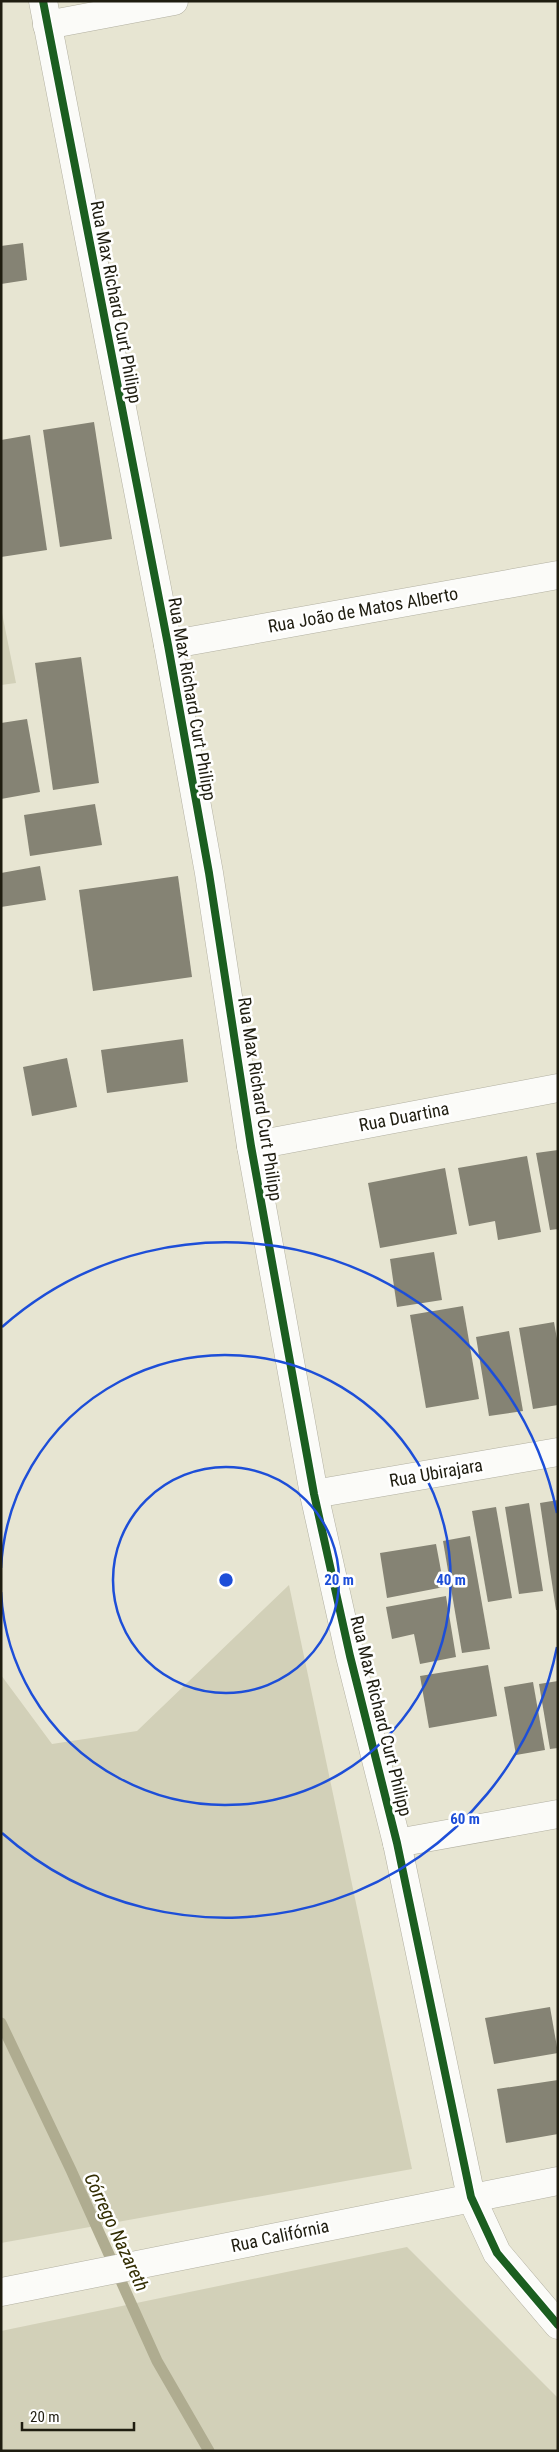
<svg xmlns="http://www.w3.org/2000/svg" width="559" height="2452" font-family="'Roboto Condensed',sans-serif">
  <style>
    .green { fill: #d2d0b8 }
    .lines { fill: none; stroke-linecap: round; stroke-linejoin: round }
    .stream { stroke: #afac90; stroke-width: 11 }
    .building { fill: #858374 }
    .minor-casing { stroke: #b2b0a1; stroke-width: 29 }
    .minor { stroke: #fbfbf8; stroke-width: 28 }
    .cycleway-casing { stroke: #fff; stroke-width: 11 }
    .cycleway { stroke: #1b5e20; stroke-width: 8 }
    .ring { fill: none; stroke: #1d4ed8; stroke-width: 2.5 }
    .labels { text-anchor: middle; stroke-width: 5; stroke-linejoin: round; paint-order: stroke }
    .street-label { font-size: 18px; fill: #1f1d10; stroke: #fff }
    .water-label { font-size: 19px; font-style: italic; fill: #332e03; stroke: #fff }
    .centre { fill: #1d4ed8; stroke: #fff; stroke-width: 2.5 }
    .ring-label { font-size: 15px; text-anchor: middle; font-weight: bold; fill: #1d4ed8; stroke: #fff; stroke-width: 5; stroke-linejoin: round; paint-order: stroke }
  </style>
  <rect width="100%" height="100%" fill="#e7e5d2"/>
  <!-- green -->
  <g class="green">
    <path d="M1 608 16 683 1 685Z"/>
    <path d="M289 1585 412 2169 1 2243V1675L52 1744 137 1731Z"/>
    <path d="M407 2247 558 2398V2451H1V2331Z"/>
  </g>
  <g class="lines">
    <!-- stream -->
    <path class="stream" d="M1 2023 71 2170 157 2361 209 2451"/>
  </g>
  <!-- building -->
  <g class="building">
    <path d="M23 243 27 280 1 284V246Z"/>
    <path d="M94 422 112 539 60 547 43 430Z"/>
    <path d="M30 435 47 550 1 557V440Z"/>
    <path d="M81 657 99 783 53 790 35 663Z"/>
    <path d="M27 719 40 792 1 799V723Z"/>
    <path d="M95 804 102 845 30 856 24 815Z"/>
    <path d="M40 866 46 900 1 907V873Z"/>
    <path d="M178 876 192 977 93 991 79 890Z"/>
    <path d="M183 1039 188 1082 107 1093 101 1050Z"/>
    <path d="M67 1058 77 1107 32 1116 23 1067Z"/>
    <path d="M558 1150V1229L550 1230 536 1153Z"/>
    <path d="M527 1156 541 1232 498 1240 495 1221 469 1226 458 1168Z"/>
    <path d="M445 1168 457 1234 380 1248 368 1183Z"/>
    <path d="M434 1252 442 1300 397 1307 390 1259Z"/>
    <path d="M463 1306 479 1399 426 1408 410 1315Z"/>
    <path d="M554 1322 558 1345V1405L533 1409 519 1328Z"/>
    <path d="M509 1331 523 1411 489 1416 476 1337Z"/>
    <path d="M558 1500V1610H556L540 1503Z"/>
    <path d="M529 1503 543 1591 519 1594 505 1507Z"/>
    <path d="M496 1507 512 1598 488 1602 472 1511Z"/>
    <path d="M470 1536 490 1649 462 1653 443 1541Z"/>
    <path d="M436 1544 444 1587 387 1598 380 1553Z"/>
    <path d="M446 1596 456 1657 420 1664 414 1634 392 1639 386 1607Z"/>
    <path d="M488 1665 497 1716 429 1728 420 1676Z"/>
    <path d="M558 1681V1748L550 1749 539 1684Z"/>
    <path d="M533 1682 545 1750 516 1755 504 1687Z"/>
    <path d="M550 2007 558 2053 494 2064 485 2018Z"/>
    <path d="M558 2080V2134L506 2143 497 2089Z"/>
  </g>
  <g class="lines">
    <!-- minor casing -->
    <g class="minor-casing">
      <g id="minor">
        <path d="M43 1 168 645 209 873 251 1146 314 1494 350 1656 397 1843 471 2197 497 2253 558 2325"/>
        <path d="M47 25 174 1"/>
        <path d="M168 645 558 575"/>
        <path d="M251 1146 558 1088"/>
        <path d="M314 1494 558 1452"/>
        <path d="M397 1843 558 1814"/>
        <path d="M1 2292 558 2181"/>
      </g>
    </g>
    <!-- minor -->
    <use href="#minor" class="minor"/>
    <!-- cycleway casing -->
    <g class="cycleway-casing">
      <path id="cycleway" d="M43 1 168 645 209 873 251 1146 314 1494 350 1656 397 1843 471 2197 497 2253 558 2325"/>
    </g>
    <!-- cycleway -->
    <use href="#cycleway" class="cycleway"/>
  </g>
  <!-- distance rings -->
  <g class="ring">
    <circle cx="226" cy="1580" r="113"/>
    <path d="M1 1568A225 225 0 1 1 1 1592"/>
    <path d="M557 1647A338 338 0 0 1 2 1833M2 1327A338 338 0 0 1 557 1513"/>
  </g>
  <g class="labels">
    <!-- street labels -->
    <g class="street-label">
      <text transform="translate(116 302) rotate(79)" y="6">Rua Max Richard Curt Philipp</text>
      <text transform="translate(363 610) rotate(-10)" y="6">Rua João de Matos Alberto</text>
      <text transform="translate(192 699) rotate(80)" y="6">Rua Max Richard Curt Philipp</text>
      <text transform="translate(260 1099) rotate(81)" y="6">Rua Max Richard Curt Philipp</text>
      <text transform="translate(404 1117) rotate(-11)" y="6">Rua Duartina</text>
      <text transform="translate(436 1473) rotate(-10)" y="6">Rua Ubirajara</text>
      <text transform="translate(381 1716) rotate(76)" y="6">Rua Max Richard Curt Philipp</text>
      <text transform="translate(280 2236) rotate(-12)" y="6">Rua Califórnia</text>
    </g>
    <!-- water labels -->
    <g class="water-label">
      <text transform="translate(117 2232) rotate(65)" y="7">Córrego Nazareth</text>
    </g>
  </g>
  <circle cx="226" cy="1580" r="8" class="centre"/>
  <g class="ring-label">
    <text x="339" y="1585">20 m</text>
    <text x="451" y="1585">40 m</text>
    <text x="465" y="1824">60 m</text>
  </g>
  <!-- border -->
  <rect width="559" height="2452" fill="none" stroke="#1f1d10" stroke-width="5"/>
  <!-- scale -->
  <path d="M22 2422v8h112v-8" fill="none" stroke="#1f1d10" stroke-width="2.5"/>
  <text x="30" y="2422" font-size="15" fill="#1f1d10" stroke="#ffffff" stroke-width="4" paint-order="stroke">20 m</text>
</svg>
